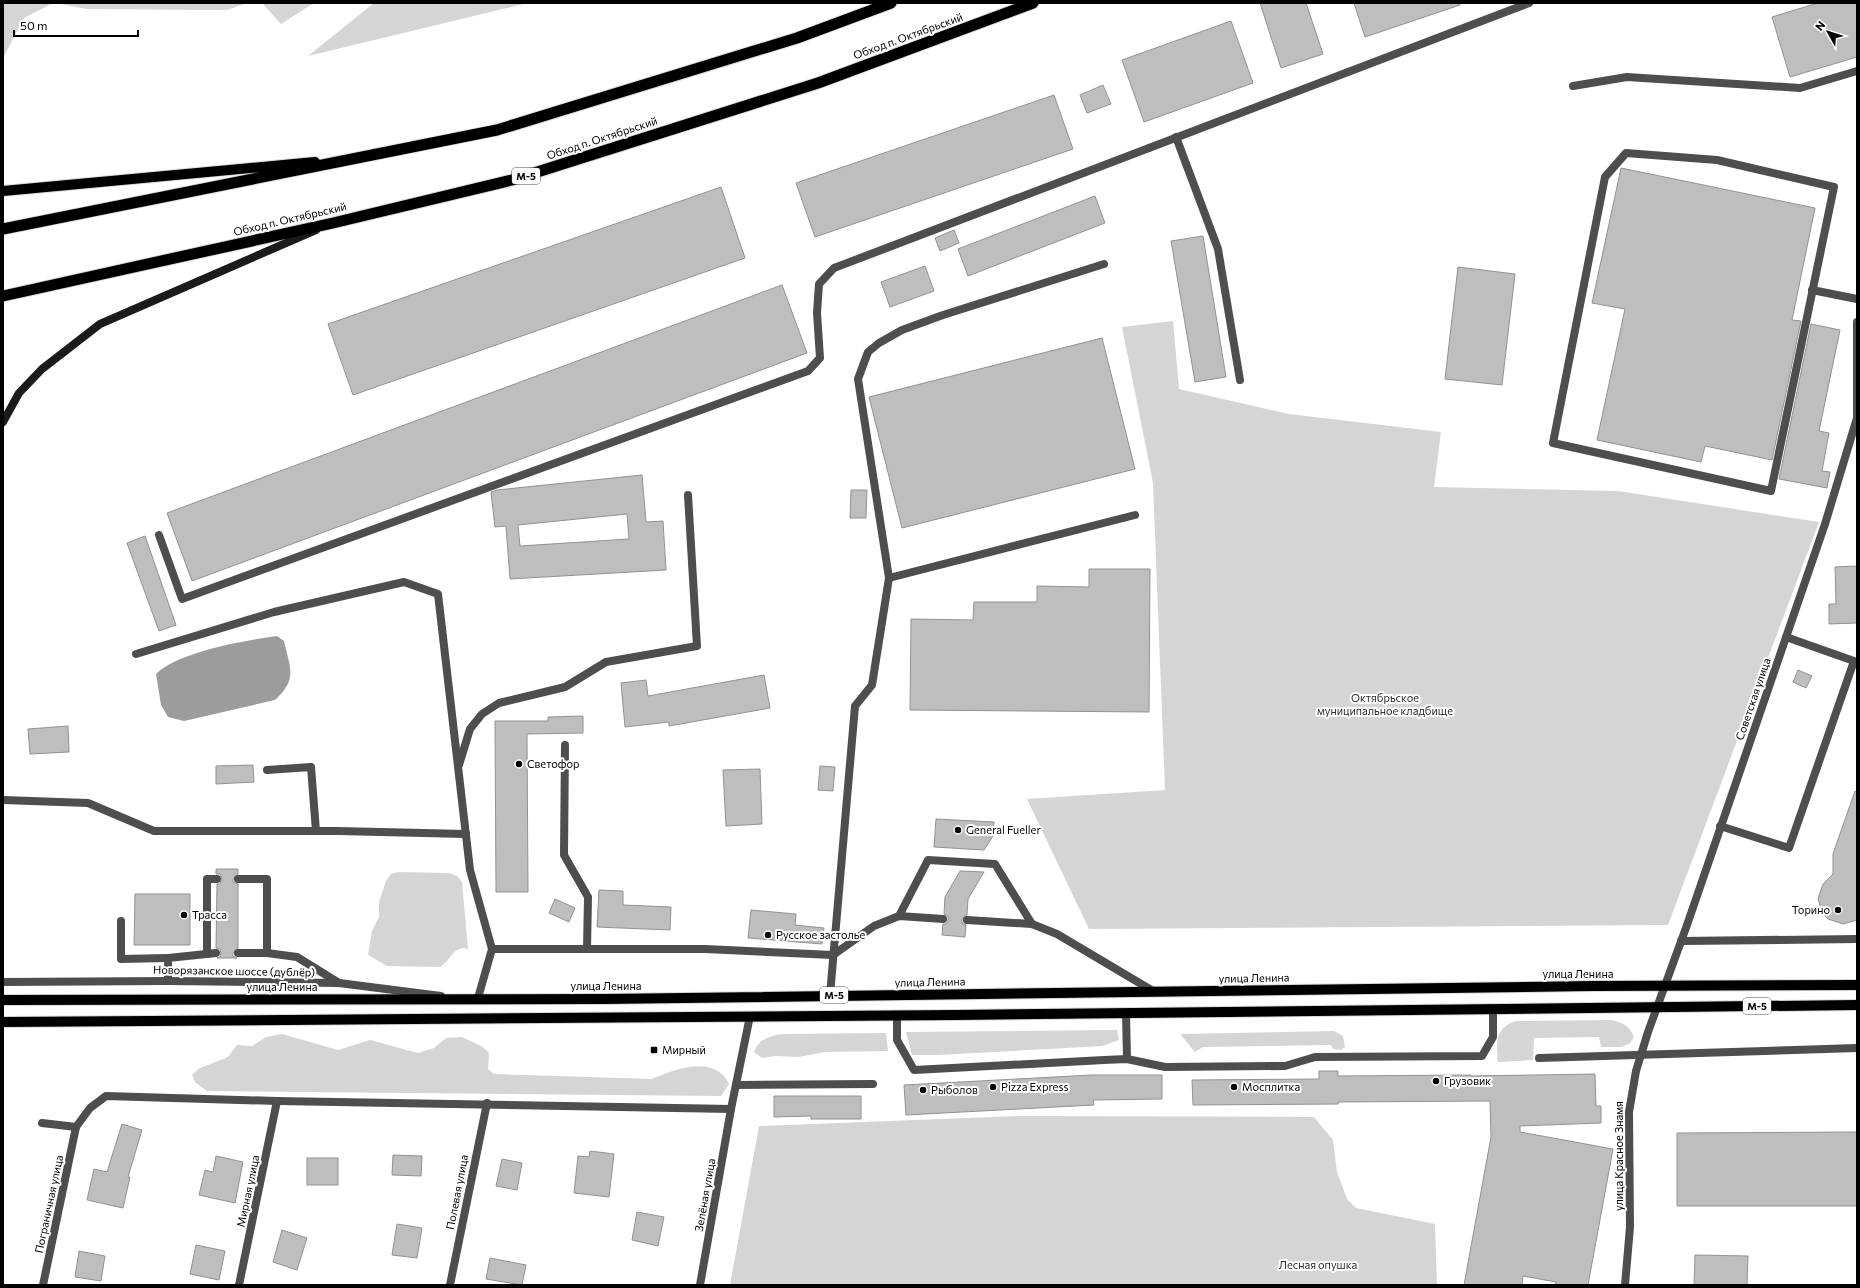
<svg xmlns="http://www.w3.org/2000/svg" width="1860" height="1288" font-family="Commissioner,sans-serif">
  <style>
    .green { fill: #d5d5d5 }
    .water { fill: #9c9c9c }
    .building { fill: #bebebe; stroke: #929292; fill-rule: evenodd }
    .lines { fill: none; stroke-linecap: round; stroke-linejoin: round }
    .primary-casing { stroke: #dbdbdb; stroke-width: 12 }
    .trunk-casing { stroke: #dbdbdb; stroke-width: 13 }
    .service { stroke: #4e4e4e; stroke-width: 8 }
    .minor { stroke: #4e4e4e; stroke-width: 8 }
    .secondary { stroke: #1b1b1b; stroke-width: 8 }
    .primary { stroke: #000; stroke-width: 10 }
    .trunk { stroke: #000; stroke-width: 11 }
    .poi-dot { fill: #000; stroke: #fff; stroke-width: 1.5 }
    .labels { text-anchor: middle; stroke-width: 4; stroke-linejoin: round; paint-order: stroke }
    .shield { fill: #fff; stroke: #4c4c4c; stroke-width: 1 }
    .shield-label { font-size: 10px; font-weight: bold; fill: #000 }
    .street-label { font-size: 11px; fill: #000; stroke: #fff }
    .park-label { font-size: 11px; fill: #2c2c2c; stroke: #fff }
    .poi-label { font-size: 11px; fill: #000; stroke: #fff; text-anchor: start }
  </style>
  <rect width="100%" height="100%" fill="#fff"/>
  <!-- green -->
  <g class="green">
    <path d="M3 3H53L24 18 3 58Z"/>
    <path d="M55 3H247L227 10 87 9Z"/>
    <path d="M262 3H314L281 24Z"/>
    <path d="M374 3H528L308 56Z"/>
    <path d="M1173 321 1179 389 1289 414 1441 432 1434 487 1618 491 1819 522 1668 925 1089 929 1027 799 1165 790 1153 483 1122 327Z"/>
    <path d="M398 872 449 873 457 876 462 882 468 949C453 945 451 961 440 967L387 966 368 955 372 931 379 917V902L386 881 391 874Z"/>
    <path d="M1612 1020C1623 1023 1630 1026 1634 1037L1630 1043 1622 1047H1601L1599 1037 1534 1038 1533 1060 1498 1062C1496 1042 1495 1028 1516 1021Z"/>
    <path d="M1117 1030 1119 1040 1102 1046 939 1055H912L906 1032Z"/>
    <path d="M1334 1031 1343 1036 1345 1047 1341 1050 1333 1049 1331 1045 1203 1047 1195 1052 1180 1034Z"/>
    <path d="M886 1033 888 1051 825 1052 799 1057 775 1056 762 1058 754 1052C759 1039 768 1037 781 1034Z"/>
    <path d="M282 1034 338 1050 370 1040 418 1053 434 1048 446 1038 462 1037 483 1047 489 1053 488 1069 494 1074 652 1079C675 1069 715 1054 729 1084L721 1096 207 1091 195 1082 192 1075 198 1069 228 1057 237 1045 252 1046 266 1037Z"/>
    <path d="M1017 1116 1314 1117 1333 1140 1337 1172 1347 1199 1356 1208 1435 1224 1437 1285H730L759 1126Z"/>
  </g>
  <!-- water -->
  <path class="water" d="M277 636 284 641C290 668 298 679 275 700L184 721 168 717 161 705 156 674C177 652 246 640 277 636Z"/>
  <!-- building -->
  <g class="building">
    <path d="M1260 3H1306L1323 54 1281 68Z"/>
    <path d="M1354 3H1459L1460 5 1365 37Z"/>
    <path d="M1818 3H1857V57L1790 77 1772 17Z"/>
    <path d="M1231 21 1253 83 1144 122 1122 60Z"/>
    <path d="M1103 85 1111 104 1087 113 1080 95Z"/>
    <path d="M1054 95 1073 149 815 237 796 183Z"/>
    <path d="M1621 168 1815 208 1792 320 1801 321 1772 460 1705 446 1701 462 1597 440 1625 309 1592 303Z"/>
    <path d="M721 187 745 258 353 395 328 324Z"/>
    <path d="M1095 196 1105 223 968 276 958 249Z"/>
    <path d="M954 230 959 243 940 251 935 238Z"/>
    <path d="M1203 236 1226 377 1195 382 1171 241Z"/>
    <path d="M925 266 934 291 890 307 881 282Z"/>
    <path d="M1458 267 1515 274 1502 385 1445 379Z"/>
    <path d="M782 285 807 353 192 581 167 513Z"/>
    <path d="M1811 324 1840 330 1819 431 1829 433 1822 471 1830 472 1827 488 1779 479Z"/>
    <path d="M1102 338 1135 469 902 528 869 397Z"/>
    <path d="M642 475 646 522 663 521 666 570 510 579 506 526 495 527 491 492 497 490ZM627 514 629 539 520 546 518 525Z"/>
    <path d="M851 490H867L866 518H850Z"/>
    <path d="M145 536 176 625 159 631 127 543Z"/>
    <path d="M1857 566V623L1829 624V604H1836L1835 567Z"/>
    <path d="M1089 569H1150L1149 712 910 710 911 619 973 620 974 602H1037V586L1089 587Z"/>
    <path d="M1798 670 1812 676 1806 688 1793 682Z"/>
    <path d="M764 675 770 708 669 726V722L625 727 621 683 646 680 648 696Z"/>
    <path d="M583 716V733L527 734 528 892H496L495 721H548V717Z"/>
    <path d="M68 726 69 752 30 754 28 729Z"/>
    <path d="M253 765 254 782 216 784V766Z"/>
    <path d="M820 766 835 767 833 791 818 790Z"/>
    <path d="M760 769 762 824 726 826 723 770Z"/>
    <path d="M1855 791 1857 792V920L1843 924 1828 919 1823 914 1818 899 1823 884 1833 874V854Z"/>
    <path d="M936 819 994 822 993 836 984 850 934 847Z"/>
    <path d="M216 869H238V874L233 879V882L238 884V948L233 953V956L237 958H217L220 957 221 953 220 949 216 948 217 884H220L222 879 220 874H216Z"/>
    <path d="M960 871 984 872 968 899 967 915 962 919V923L966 925 965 937 942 935 943 924H946L948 920V916L944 914 945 897Z"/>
    <path d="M599 890 623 891V905L671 907 670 930 597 927Z"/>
    <path d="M135 894H190V945H134Z"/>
    <path d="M555 899 575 908 569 922 549 913Z"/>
    <path d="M751 910 796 914 795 925 824 928 822 944 748 938Z"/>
    <path d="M1319 1071H1338V1076L1471 1075V1076L1595 1074 1596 1106H1601V1123L1520 1126V1132L1613 1149 1588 1285H1555L1556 1282 1523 1276 1522 1285H1464L1491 1137 1490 1101 1338 1102V1104L1193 1105 1192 1080 1319 1079Z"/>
    <path d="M1092 1075H1162V1099L1093 1100 1094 1105 906 1115 904 1085Z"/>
    <path d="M774 1096H861V1119H811V1116L774 1117Z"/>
    <path d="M122 1124 142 1130 128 1177H130L123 1208 87 1200 94 1169 107 1172Z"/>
    <path d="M1857 1132V1206H1677V1133Z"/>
    <path d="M590 1151 614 1154 609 1197 574 1193 578 1156 589 1157Z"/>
    <path d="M393 1155 422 1156 421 1176 392 1175Z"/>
    <path d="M216 1156 243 1162 235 1203 199 1195 205 1170 213 1172Z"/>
    <rect x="307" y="1158" width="31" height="27"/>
    <path d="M502 1159 522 1163 517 1190 496 1186Z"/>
    <path d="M637 1212 664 1217 658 1246 632 1240Z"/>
    <path d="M397 1224 422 1228 417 1258 392 1255Z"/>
    <path d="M282 1230 307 1238 297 1270 273 1262Z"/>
    <path d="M196 1245 225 1251 219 1280 190 1274Z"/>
    <path d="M79 1251 105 1256 101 1281 75 1277Z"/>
    <path d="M1695 1255 1748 1256 1747 1285H1694Z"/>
    <path d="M490 1258 526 1265 522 1285 486 1279Z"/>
  </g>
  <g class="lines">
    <!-- primary casing -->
    <g class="primary-casing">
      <g id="primary">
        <path d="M3 191 315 162"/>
        <path d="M3 1000 604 999 1593 986 1857 985"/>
        <path d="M3 1022 956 1015 1857 1005"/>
      </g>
    </g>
    <!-- trunk casing -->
    <g class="trunk-casing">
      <g id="trunk">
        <path d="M3 229 497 130 797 38 891 3"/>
        <path d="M3 296 333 223 512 180 818 83 1033 3"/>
      </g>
    </g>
    <!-- service -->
    <g class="service">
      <path d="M1573 86 1627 77 1800 88 1857 71"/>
      <path d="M1176 137 1218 249 1240 380"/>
      <path d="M1626 153 1717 160 1834 187 1771 491 1553 443 1605 177Z"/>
      <path d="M1812 290 1857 299"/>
      <path d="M1857 418V322"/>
      <path d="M159 535 182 599 808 371 820 358 817 313 819 284 834 268 1149 148"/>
      <path d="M889 578 1135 515"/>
      <path d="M136 654 274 612 404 582 438 594 470 870 492 949"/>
      <path d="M565 745 564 855 588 897 587 949"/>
      <path d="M459 765 470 729 482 714 499 703 565 687 606 662 697 646 688 495"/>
      <path d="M267 770 311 767 316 831"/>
      <path d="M3 800 88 803 154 831H338L466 834"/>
      <path d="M1720 826 1789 848 1854 661 1786 637"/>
      <path d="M238 879H267V953"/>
      <path d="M899 916 928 860 995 864 1032 924"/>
      <path d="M967 920 1032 924 1057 934 1153 991"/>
      <path d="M121 921V959L168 958"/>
      <path d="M1681 941 1857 939"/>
      <path d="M238 953H267L297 957 339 983"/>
      <path d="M207 954V879H217"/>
      <path d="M168 981V958L216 953"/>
      <path d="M830 995 855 706 872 685 889 578 858 379 868 352 879 343 902 330 943 315 1104 264"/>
      <path d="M478 998 492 949H705L833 955 874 926 899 916 943 919"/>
      <path d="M1126 1013 1127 1059"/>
      <path d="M897 1015V1040L914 1070 1104 1060 1127 1059 1165 1067 1285 1066 1315 1057 1482 1056 1493 1037V1009"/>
      <path d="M1539 1058 1857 1048"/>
      <path d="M736 1085 873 1084"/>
      <path d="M42 1123 76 1127"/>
    </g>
    <!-- minor -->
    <g class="minor">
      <path d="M1149 148 1529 3"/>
      <path d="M3 982 168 981 339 983 441 996"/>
      <path d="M43 1285 76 1127 90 1108 106 1096 277 1101 731 1109 750 1016"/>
      <path d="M239 1285 277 1101"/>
      <path d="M450 1285 487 1103"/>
      <path d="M700 1285 731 1109"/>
      <path d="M1625 1285 1630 1227 1629 1112 1636 1071 1648 1032 1687 925 1825 524 1857 418"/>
    </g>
    <!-- secondary -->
    <path class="secondary" d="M3 422 19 393 42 369 100 324 316 230"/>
    <!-- primary -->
    <use href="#primary" class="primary"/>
    <!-- trunk -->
    <use href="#trunk" class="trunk"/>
  </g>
  <!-- markers -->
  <g class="poi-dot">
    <circle cx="519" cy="764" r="4"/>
    <circle cx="958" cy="830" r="4"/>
    <circle cx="1838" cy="910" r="4"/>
    <circle cx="184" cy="915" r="4"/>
    <circle cx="768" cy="935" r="4"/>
    <rect x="650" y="1046" width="8" height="8" rx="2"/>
    <circle cx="1436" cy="1081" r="4"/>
    <circle cx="993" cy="1087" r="4"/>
    <circle cx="1234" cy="1087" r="4"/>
    <circle cx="923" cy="1090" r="4"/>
  </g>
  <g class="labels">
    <!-- shield labels -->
    <g class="shield">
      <rect x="512" y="168" width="28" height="16" rx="3"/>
      <rect x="820" y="987" width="28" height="16" rx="3"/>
      <rect x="1743" y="998" width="28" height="16" rx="3"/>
    </g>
    <g class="shield-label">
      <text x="526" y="180">М-5</text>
      <text x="834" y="999">М-5</text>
      <text x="1757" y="1010">М-5</text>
    </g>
    <!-- street labels -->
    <g class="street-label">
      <text transform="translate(908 36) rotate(-20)" y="4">Обход п. Октябрьский</text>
      <text transform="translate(602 138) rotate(-18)" y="4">Обход п. Октябрьский</text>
      <text transform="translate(290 219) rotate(-13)" y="4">Обход п. Октябрьский</text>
      <text transform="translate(1753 699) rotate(-71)" y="4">Советская улица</text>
      <text transform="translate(234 971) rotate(1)" y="4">Новорязанское шоссе (дублёр)</text>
      <text x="1578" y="978">улица Ленина</text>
      <text transform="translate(1254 978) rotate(-1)" y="4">улица Ленина</text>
      <text transform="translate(930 982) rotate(-1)" y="4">улица Ленина</text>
      <text x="606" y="990">улица Ленина</text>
      <text x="282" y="991">улица Ленина</text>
      <text transform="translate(1619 1156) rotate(-90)" y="4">улица Красное Знамя</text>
      <text transform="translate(248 1191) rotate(-78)" y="4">Мирная улица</text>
      <text transform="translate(457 1192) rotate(-79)" y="4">Полевая улица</text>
      <text transform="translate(705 1195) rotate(-80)" y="4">Зелёная улица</text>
      <text transform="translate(49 1204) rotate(-78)" y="4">Пограничная улица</text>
    </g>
    <!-- park labels -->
    <g class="park-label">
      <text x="1385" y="702">Октябрьское<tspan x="1385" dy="13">муниципальное кладбище</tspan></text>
      <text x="1318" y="1269">Лесная опушка</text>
    </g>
    <!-- poi labels -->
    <g class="poi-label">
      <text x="527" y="768">Светофор</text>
      <text x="966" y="834">General Fueller</text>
      <text x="1830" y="914" text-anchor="end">Торино</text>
      <text x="192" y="919">Трасса</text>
      <text x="776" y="939">Русское застолье</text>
      <text x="662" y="1054">Мирный</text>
      <text x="1444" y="1085">Грузовик</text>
      <text x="1001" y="1091">Pizza Express</text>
      <text x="1242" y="1091">Мосплитка</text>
      <text x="931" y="1094">Рыболов</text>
    </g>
  </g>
  <!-- border -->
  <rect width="1860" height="1288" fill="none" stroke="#000000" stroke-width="8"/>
  <!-- north arrow -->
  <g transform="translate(1828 32) rotate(309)" stroke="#ffffff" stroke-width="3" paint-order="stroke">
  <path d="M0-3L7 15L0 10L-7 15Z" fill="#000000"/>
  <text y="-6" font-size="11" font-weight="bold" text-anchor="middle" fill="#000000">N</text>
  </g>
  <!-- scale -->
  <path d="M14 30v6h124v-6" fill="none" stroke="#000000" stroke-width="2"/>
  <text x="20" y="30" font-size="12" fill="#000000" stroke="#ffffff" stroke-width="3" paint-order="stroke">50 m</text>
</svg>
